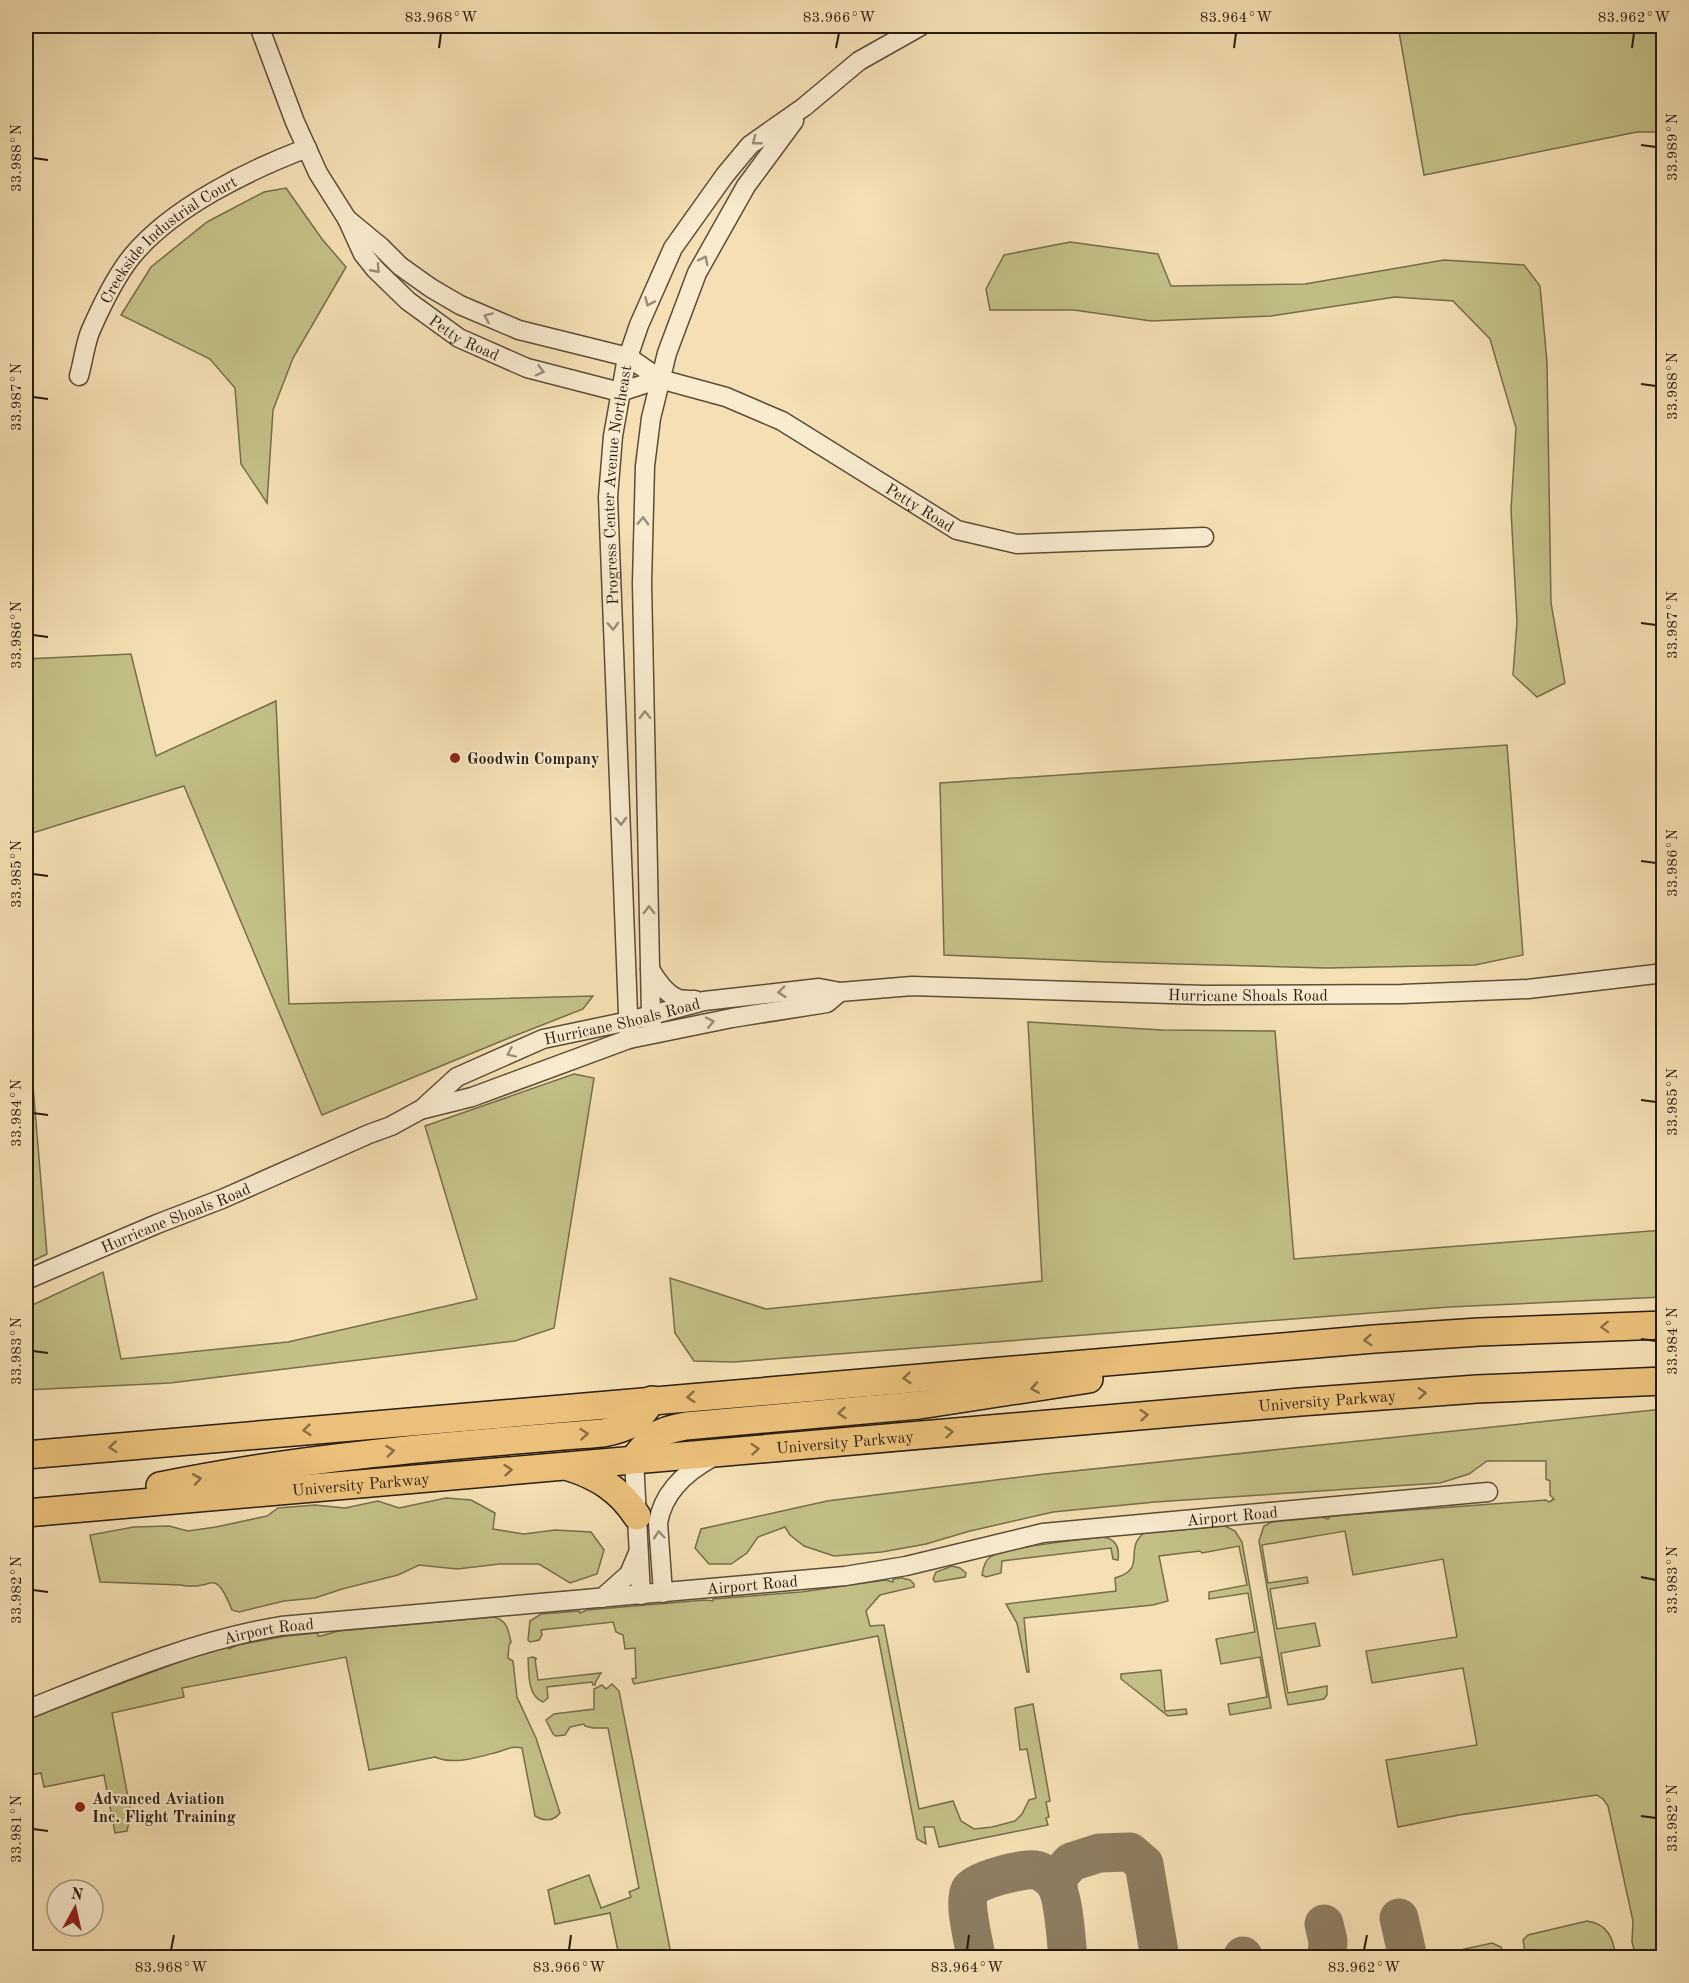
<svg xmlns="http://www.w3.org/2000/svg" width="1689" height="1983" font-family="'Old Standard TT',serif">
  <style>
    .green { fill: #c3c087; stroke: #766e4a; stroke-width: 1.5 }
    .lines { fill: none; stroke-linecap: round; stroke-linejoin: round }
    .stream { stroke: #6e7c6c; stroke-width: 4.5 }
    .taxiway { stroke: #8e7e61; stroke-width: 39 }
    .minor-casing { stroke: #5c4c38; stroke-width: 21 }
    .highway-casing { stroke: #291b0e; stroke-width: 30 }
    .minor { stroke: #f8ebce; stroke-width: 18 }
    .highway { stroke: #eac07a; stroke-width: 27 }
    .oneway { stroke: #9b8d78 }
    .oneway2 { stroke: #8a6e44 }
    .ticks { fill: none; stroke: #291b0e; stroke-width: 2 }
    .poi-dot { fill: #8f2418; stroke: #f8ebce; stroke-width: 2 }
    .labels { text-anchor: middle; stroke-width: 4.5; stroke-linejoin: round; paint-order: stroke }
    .street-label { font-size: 16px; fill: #291b0e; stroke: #f8ebce }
    .poi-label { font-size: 16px; font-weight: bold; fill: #291b0e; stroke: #f8ebce; text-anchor: start }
    .neatline { fill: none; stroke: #291b0e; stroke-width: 2 }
    .ticks-label { font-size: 15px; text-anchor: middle; fill: #291b0e }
  </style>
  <rect width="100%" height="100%" fill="#f4e0b4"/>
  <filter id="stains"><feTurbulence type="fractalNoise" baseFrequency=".00333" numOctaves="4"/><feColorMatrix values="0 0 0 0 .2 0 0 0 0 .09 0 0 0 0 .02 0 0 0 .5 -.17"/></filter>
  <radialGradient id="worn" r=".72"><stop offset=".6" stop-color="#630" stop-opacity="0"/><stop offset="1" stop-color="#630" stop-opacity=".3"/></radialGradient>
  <!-- green -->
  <g class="green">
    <path d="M1398 26H1663V132H1637L1424 175Z"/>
    <path d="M286 188 322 239 346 267 293 358 273 410 267 503 241 464 235 388 210 359 121 315 151 267 207 222 264 192Z"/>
    <path d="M1070 242 1158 254 1171 286 1305 284 1444 260 1524 265 1540 286 1547 362 1551 603 1565 683 1537 697 1513 675 1517 622 1511 510 1516 428 1490 339 1453 301 1395 297 1271 316 1151 321 1074 310H990L986 289 1004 255Z"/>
    <path d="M131 654 156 756 276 701 289 1004 593 996 583 1009 509 1038 322 1115 184 786 26 835V659Z"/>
    <path d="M1507 745 1523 955 1475 965 1327 968 1108 962 944 955 940 783Z"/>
    <path d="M26 1002 47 1254 26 1264Z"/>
    <path d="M1028 1022 1162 1030 1275 1031 1294 1259 1663 1230V1297L1449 1307 734 1362 694 1361 675 1333 670 1278 766 1309 1042 1281Z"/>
    <path d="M574 1074 594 1078 554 1328 515 1341 170 1383 26 1390V1308L103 1272 121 1359 288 1342 477 1299 425 1126Z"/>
    <path d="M1663 1409V1957H1636L1632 1942 1633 1921 1608 1806 1603 1799 1597 1795 1459 1815 1398 1827 1386 1760 1477 1745 1463 1668 1372 1683 1366 1651 1457 1637 1443 1559 1353 1575 1345 1531 1262 1545 1268 1583 1307 1577 1308 1583 1270 1589 1277 1629 1315 1623 1320 1646 1281 1653 1288 1693 1327 1686V1695L1324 1699 1288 1705 1285 1692 1259 1541 1264 1526 1274 1521 1322 1517 1328 1519 1330 1516 1546 1500 1549 1502 1554 1499 1550 1495V1481L1546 1479V1461H1487L1469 1474 1440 1483 1155 1502 1053 1512 970 1531 926 1544 882 1552 834 1556 804 1546 790 1535 785 1527 758 1537 747 1553 731 1564H709L695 1548 701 1529 827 1501 1045 1474Z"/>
    <path d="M446 1498 471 1500 495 1513 493 1529 524 1534 555 1530 591 1532 604 1550 597 1574 570 1583 539 1564H500L457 1569 419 1565 398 1575 342 1589 315 1598 284 1601 239 1612 232 1610C213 1563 213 1593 181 1585L100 1582 90 1535 134 1527 169 1526 188 1531 216 1527 267 1516 278 1508 315 1505 345 1508 378 1501 399 1508Z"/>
    <path d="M1225 1526 1235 1531 1242 1542 1271 1708 1230 1715 1228 1704 1267 1697 1260 1657 1221 1664 1216 1639 1255 1632 1248 1593 1209 1599V1592L1247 1585 1239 1546 1202 1553 1200 1551 1159 1556 1168 1601 1153 1605 1024 1618 1029 1672H1027L1017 1623 1006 1604 1116 1591 1115 1578C1148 1569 1123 1549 1144 1533Z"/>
    <path d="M1102 1537C1115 1538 1120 1547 1118 1560L1113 1559 1111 1548 1002 1561 1001 1573 986 1577 982 1575C983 1569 984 1562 989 1558 1001 1547 1082 1540 1102 1537Z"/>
    <path d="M952 1566 960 1568 966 1573 965 1577 935 1582 933 1579 936 1572Z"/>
    <path d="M902 1578 910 1580 914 1584V1587L880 1595 866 1611 870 1626 884 1625 919 1809 953 1801 961 1821 974 1829 992 1827 1015 1821 1022 1814 1029 1800 1036 1798 1027 1749 1020 1750 1015 1708 1033 1704 1050 1801 1046 1802 1049 1817 1046 1818 1048 1825 939 1847 934 1827H924L926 1844 917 1839 878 1636 634 1684 632 1679 636 1678 635 1648 625 1649 623 1635 616 1632 613 1622 541 1630 542 1635 539 1640 530 1642 528 1640 530 1621 541 1614 579 1611 580 1613 587 1610 705 1600 713 1601V1599L801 1592 886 1580 893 1582V1579Z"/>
    <path d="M494 1617C508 1621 508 1630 511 1642L509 1645 508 1658 513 1661 517 1697 536 1738 560 1813C553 1822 544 1821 535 1816L522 1748C511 1745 504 1751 494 1753 476 1758 452 1765 435 1757L369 1770 346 1657 182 1688 184 1697 112 1713 131 1813 127 1831 115 1833 104 1775 44 1787 41 1773 31 1775 26 1773V1719L211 1650 228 1647 229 1649 237 1645 286 1636 318 1633V1636H321L338 1631Z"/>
    <path d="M533 1657 537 1659H535L538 1680 601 1673 596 1681 595 1685H593L592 1682 547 1687 548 1698 543 1702C527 1696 529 1672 528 1658Z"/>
    <path d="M1161 1670 1165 1711 1186 1709 1187 1714 1168 1716 1121 1679V1674Z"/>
    <path d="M612 1684 619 1691 671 1954 654 1958 588 1957 618 1951 610 1913 555 1924 548 1890 589 1875 601 1908 631 1897 629 1892 639 1888 608 1728H593L585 1726 584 1724 570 1727 565 1735 556 1736 553 1734 546 1720 554 1714 594 1709V1689L602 1685 606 1689Z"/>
    <path d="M1587 1921C1608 1924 1613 1938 1616 1957H1526L1523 1940 1528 1935Z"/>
    <path d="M1492 1943 1501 1947 1505 1957H1428Z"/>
  </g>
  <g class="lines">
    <!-- stream -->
    <path class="stream" d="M1659 1927H1664"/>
    <!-- taxiway -->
    <g class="taxiway">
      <path d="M1058 1889V1877L1071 1862 1099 1853 1130 1852 1144 1864 1160 1958"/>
      <path d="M1399 1918 1408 1958"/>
      <path d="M1324 1924 1328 1941 1327 1958"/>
      <path d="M1243 1956V1958"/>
      <path d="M976 1958C974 1941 963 1904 970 1890 975 1880 1024 1868 1035 1870 1040 1870 1050 1877 1054 1882 1064 1895 1066 1939 1068 1958"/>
    </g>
    <!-- minor casing -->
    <g class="minor-casing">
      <g id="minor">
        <path id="s1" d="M259 26 295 122 318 173 347 219 363 254 375 269 408 301 459 338 527 368 620 392 660 379"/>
        <path id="s2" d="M347 219 381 247 400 266 431 288 460 305 519 330 628 357 660 379 726 397 782 421 957 530 1017 544 1204 537"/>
        <path id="s3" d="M79 376C83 362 85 345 90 332 100 309 117 274 133 255 173 207 249 170 307 148"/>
        <path d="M650 969C656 980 667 995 679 999 684 1000 691 1000 695 1000"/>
        <path d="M653 1033 651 1014 642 583 645 466 651 418 667 353 697 273 746 186 794 121"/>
        <path id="s4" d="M629 1039 608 497 613 436 626 363 639 325 673 248 725 175 750 145 804 107 859 61 921 26"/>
        <path d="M424 1109 472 1097 629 1039 732 1018 827 1003 840 992"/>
        <path id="s5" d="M26 1280 157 1224 222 1199 369 1134 391 1126 422 1109 457 1077 543 1039 629 1021 704 1001 819 988 840 992 912 986 1204 995 1402 994 1528 989 1664 973"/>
        <path d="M634 1459 641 1595"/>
        <path d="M663 1593 658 1523C663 1492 687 1471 713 1457"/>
        <path d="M602 1598 629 1574 638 1553"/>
        <path id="s6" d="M26 1710C109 1677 192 1641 281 1626L845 1576 906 1566 1043 1533 1488 1492"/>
      </g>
    </g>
    <!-- highway casing -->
    <g class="highway-casing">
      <g id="highway">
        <path d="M26 1455 1374 1339 1479 1332 1664 1325"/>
        <path d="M634 1459C652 1436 657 1431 686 1426L920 1405 1089 1379"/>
        <path d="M569 1467C598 1476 620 1490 637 1516"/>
        <path d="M160 1486C306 1456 454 1445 603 1433 629 1428 637 1423 652 1400"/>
        <path id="s7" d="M26 1513 1300 1402 1477 1389 1664 1381"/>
      </g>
    </g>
    <!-- minor -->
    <use href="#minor" class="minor"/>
    <!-- highway -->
    <use href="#highway" class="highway"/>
  </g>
  <!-- one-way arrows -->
  <defs><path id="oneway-chevron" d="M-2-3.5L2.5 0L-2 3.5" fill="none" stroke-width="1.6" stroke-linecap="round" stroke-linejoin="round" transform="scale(1.5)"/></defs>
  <g class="oneway">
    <use href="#oneway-chevron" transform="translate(756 141) rotate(142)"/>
    <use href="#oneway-chevron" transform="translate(704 260) rotate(-63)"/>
    <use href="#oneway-chevron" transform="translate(376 269) rotate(48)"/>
    <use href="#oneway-chevron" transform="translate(649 302) rotate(114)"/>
    <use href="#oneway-chevron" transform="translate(488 317) rotate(-157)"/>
    <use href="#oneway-chevron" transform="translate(540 371) rotate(15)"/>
    <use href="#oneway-chevron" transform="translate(643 521) rotate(-88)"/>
    <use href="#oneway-chevron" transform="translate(613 626) rotate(88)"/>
    <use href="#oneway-chevron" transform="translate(645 715) rotate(-91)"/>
    <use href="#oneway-chevron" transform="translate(621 821) rotate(88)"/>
    <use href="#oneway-chevron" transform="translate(649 910) rotate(-91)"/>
    <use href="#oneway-chevron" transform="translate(782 992) rotate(174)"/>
    <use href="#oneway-chevron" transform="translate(710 1022) rotate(-12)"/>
    <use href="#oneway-chevron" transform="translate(511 1053) rotate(156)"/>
    <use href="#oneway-chevron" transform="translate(659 1535) rotate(-95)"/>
  </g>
  <g class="oneway2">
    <use href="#oneway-chevron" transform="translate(1605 1327) rotate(178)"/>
    <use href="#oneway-chevron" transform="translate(1368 1340) rotate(176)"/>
    <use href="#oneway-chevron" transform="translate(907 1378) rotate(175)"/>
    <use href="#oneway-chevron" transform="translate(1035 1388) rotate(171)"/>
    <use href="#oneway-chevron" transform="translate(1422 1393) rotate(-4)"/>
    <use href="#oneway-chevron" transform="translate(691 1397) rotate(175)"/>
    <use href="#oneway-chevron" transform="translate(842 1413) rotate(175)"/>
    <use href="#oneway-chevron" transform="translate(1144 1415) rotate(-5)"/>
    <use href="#oneway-chevron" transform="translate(307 1430) rotate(175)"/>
    <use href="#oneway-chevron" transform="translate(949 1432) rotate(-5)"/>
    <use href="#oneway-chevron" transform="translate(584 1434) rotate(-5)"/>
    <use href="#oneway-chevron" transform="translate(113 1447) rotate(175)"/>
    <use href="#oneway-chevron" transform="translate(755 1449) rotate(-5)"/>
    <use href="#oneway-chevron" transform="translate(390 1451) rotate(-6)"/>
    <use href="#oneway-chevron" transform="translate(508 1470) rotate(-5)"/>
    <use href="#oneway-chevron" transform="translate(197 1479) rotate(-10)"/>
  </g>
  <!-- ticks -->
  <path class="ticks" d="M439 48 441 33M836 48 839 33M1234 48 1236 33M1632 48 1634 33M1641 145 1656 147M33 158 48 160M1641 384 1656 386M33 397 48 399M1641 623 1656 625M33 635 48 637M1641 861 1656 863M33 874 48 876M1641 1100 1656 1102M33 1113 48 1115M1641 1339 1656 1341M33 1351 48 1353M1641 1577 1656 1580M33 1590 48 1592M1641 1816 1656 1818M33 1829 48 1831M171 1950 174 1935M569 1950 571 1935M967 1950 969 1935M1364 1950 1367 1935"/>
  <!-- markers -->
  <g class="poi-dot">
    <circle cx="455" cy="758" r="6"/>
    <circle cx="80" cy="1807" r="6"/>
  </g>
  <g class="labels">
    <!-- street labels -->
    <g class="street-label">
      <text dy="6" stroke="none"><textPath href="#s3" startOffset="170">Creekside Industrial Court</textPath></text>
      <text dy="6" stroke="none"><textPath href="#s1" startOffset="384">Petty Road</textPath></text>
      <text dy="6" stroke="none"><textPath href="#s4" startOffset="555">Progress Center Avenue Northeast</textPath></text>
      <text dy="6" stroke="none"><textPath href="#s2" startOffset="650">Petty Road</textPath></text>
      <text dy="6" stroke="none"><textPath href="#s5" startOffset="1284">Hurricane Shoals Road</textPath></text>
      <text dy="6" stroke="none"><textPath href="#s5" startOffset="654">Hurricane Shoals Road</textPath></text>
      <text dy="6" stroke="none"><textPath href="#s5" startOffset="162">Hurricane Shoals Road</textPath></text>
      <text dy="6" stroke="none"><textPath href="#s7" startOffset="1306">University Parkway</textPath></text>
      <text dy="6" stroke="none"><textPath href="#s7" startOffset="822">University Parkway</textPath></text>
      <text dy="6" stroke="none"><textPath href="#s7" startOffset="336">University Parkway</textPath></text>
      <text dy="6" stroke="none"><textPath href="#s6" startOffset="1228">Airport Road</textPath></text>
      <text dy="6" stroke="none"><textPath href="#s6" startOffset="742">Airport Road</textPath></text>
      <text dy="6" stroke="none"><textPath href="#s6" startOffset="256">Airport Road</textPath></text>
    </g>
    <!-- poi labels -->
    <g class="poi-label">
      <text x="467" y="764">Goodwin Company</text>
      <text x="92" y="1804">Advanced Aviation<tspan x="92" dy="18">Inc. Flight Training</tspan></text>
    </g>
  </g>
  <!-- margin -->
  <rect width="1689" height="1983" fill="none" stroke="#f4e0b4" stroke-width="66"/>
  <!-- north arrow -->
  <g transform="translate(75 1908) rotate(8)"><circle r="28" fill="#f8ebce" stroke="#a59881" stroke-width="1.5"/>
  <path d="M0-4.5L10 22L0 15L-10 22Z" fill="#8f2418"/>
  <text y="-9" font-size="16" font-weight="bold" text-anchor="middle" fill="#291b0e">N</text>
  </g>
  <rect x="33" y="33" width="1623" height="1917" class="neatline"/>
  <g class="ticks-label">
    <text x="441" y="22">83.968°W</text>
    <text x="839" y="22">83.966°W</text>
    <text x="1236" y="22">83.964°W</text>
    <text x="1634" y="22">83.962°W</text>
    <text transform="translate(1672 147) rotate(-90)" y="5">33.989°N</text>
    <text transform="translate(16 158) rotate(-90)" y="5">33.988°N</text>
    <text transform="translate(1672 386) rotate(-90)" y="5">33.988°N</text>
    <text transform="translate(16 397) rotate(-90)" y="5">33.987°N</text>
    <text transform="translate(1672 625) rotate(-90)" y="5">33.987°N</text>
    <text transform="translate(16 635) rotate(-90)" y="5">33.986°N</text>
    <text transform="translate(1672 863) rotate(-90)" y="5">33.986°N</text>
    <text transform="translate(16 874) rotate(-90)" y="5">33.985°N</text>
    <text transform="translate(1672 1102) rotate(-90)" y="5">33.985°N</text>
    <text transform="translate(16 1113) rotate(-90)" y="5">33.984°N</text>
    <text transform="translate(1672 1341) rotate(-90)" y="5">33.984°N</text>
    <text transform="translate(16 1351) rotate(-90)" y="5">33.983°N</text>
    <text transform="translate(1672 1580) rotate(-90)" y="5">33.983°N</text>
    <text transform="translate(16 1590) rotate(-90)" y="5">33.982°N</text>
    <text transform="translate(1672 1818) rotate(-90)" y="5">33.982°N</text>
    <text transform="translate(16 1829) rotate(-90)" y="5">33.981°N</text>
    <text x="171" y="1972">83.968°W</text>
    <text x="569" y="1972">83.966°W</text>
    <text x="967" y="1972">83.964°W</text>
    <text x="1364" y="1972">83.962°W</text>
  </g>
  <rect width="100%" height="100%" filter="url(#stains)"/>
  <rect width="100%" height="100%" fill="url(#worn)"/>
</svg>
